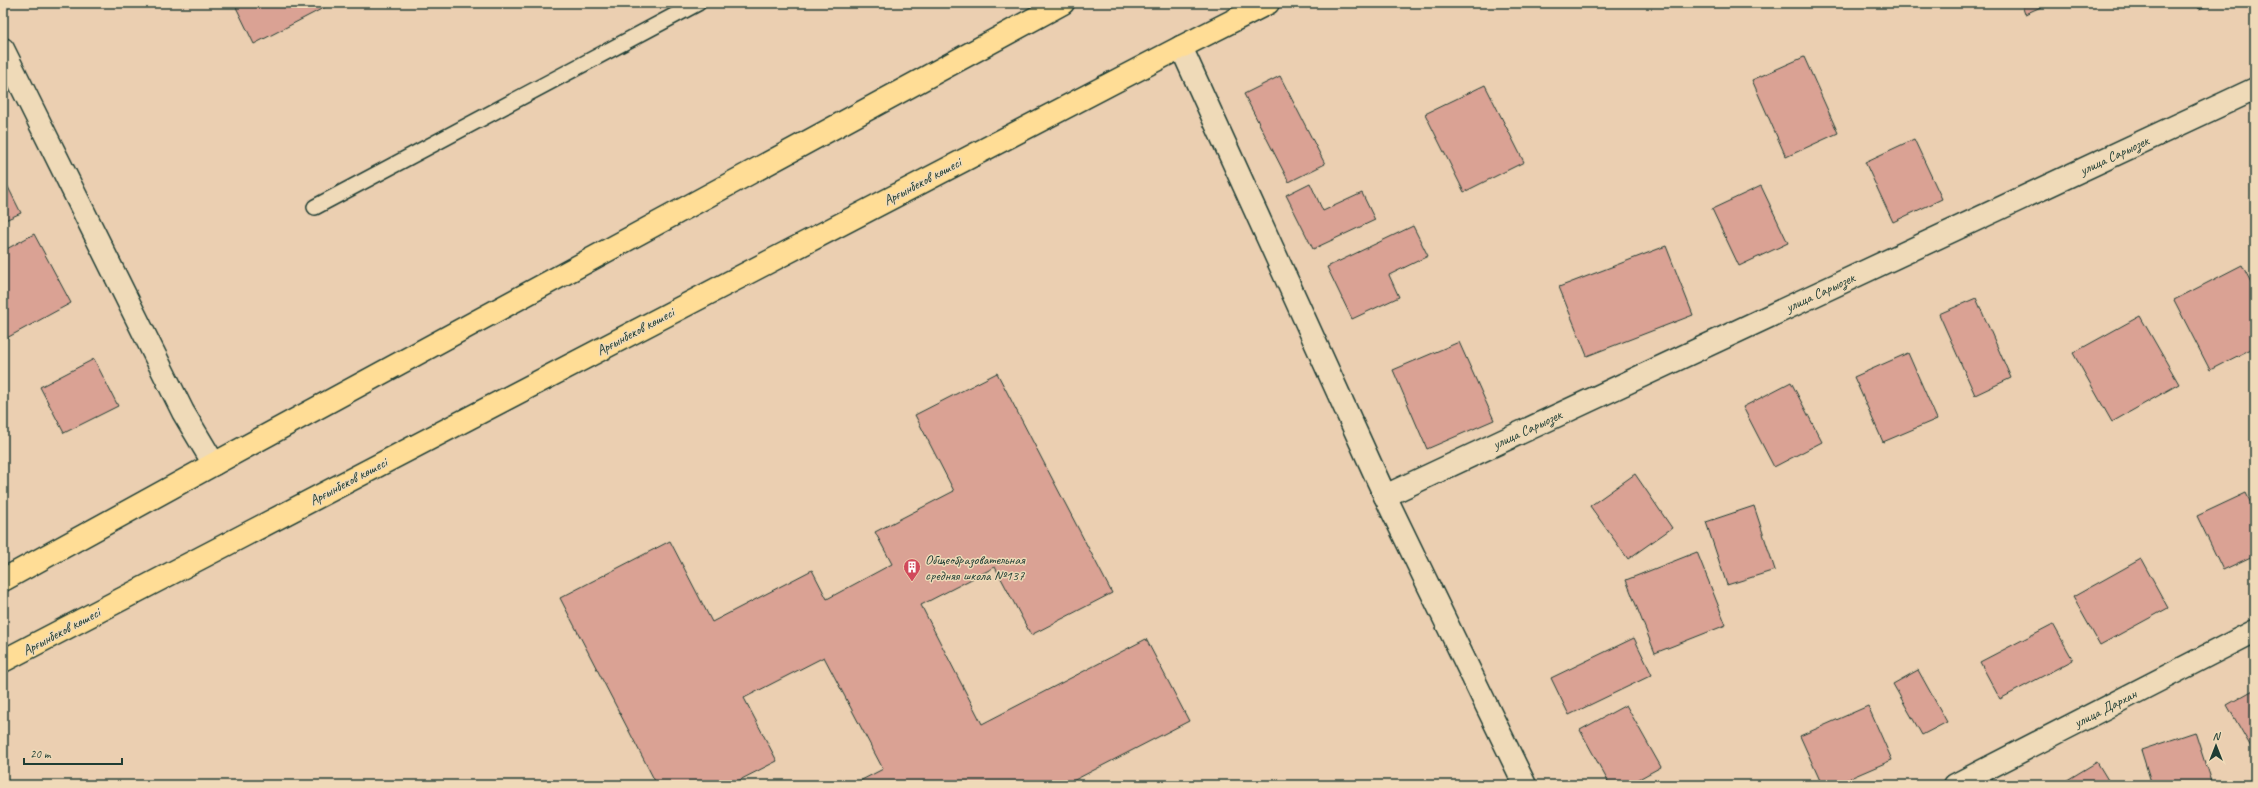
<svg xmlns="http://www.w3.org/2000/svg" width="2258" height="788" font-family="Caveat,sans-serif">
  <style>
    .building { fill: #daa294; stroke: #1f3d34 }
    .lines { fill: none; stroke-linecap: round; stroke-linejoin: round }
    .service-casing { stroke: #1f3d34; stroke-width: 18 }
    .minor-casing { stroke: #1f3d34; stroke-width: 25 }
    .primary-casing { stroke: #1f3d34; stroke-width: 25 }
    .service { stroke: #efdab8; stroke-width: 15 }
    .minor { stroke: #efdab8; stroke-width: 22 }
    .primary { stroke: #ffdd96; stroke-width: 22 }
    .labels { text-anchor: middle; stroke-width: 3; stroke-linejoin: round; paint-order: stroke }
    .street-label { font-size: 14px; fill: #1f3d34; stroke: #efdab8 }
    .poi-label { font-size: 14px; fill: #1f3d34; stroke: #efdab8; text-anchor: start }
  </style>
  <rect width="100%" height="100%" fill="#ebcfb1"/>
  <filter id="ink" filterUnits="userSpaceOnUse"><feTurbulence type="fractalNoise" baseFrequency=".025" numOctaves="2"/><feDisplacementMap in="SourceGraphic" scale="8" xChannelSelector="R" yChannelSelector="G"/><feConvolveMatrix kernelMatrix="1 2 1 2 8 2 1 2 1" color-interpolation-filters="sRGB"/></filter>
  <g filter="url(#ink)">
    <!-- building -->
    <g class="building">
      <path d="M234 3H333L254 44Z"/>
      <path d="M2021 3H2050L2025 14Z"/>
      <path d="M2196 3H2211L2199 9Z"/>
      <path d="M1804 57 1838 133 1786 157 1752 80Z"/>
      <path d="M1280 76 1325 164 1289 182 1244 94Z"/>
      <path d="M1485 85 1524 162 1464 192 1425 114Z"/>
      <path d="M1914 139 1942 199 1893 222 1865 162Z"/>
      <path d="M3 177 21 213 3 221Z"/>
      <path d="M1310 183 1323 211 1362 193 1375 220 1313 249 1286 195Z"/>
      <path d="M1761 186 1788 243 1739 266 1712 209Z"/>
      <path d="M1413 226 1428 256 1389 275 1399 297 1352 319 1327 267Z"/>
      <path d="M34 234 71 303 3 340V251Z"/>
      <path d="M1666 246 1693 315 1587 356 1559 287Z"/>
      <path d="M2242 265 2255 290V347L2210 370 2174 300Z"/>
      <path d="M1976 298 2011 378 1975 395 1939 314Z"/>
      <path d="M2140 316 2179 384 2112 422 2073 353Z"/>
      <path d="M1459 342 1494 420 1427 449 1393 370Z"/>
      <path d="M1908 353 1937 419 1883 442 1854 377Z"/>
      <path d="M94 359 118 406 64 433 40 387Z"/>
      <path d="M997 373 1112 593 1031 635 995 567 921 605 982 724 1146 639 1189 721 1065 785H852L883 769 824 657 744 698 777 761 730 785H657L560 598 670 541 712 622 812 570 827 599 892 564 875 532 954 491 915 415Z"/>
      <path d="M1791 382 1822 442 1774 467 1743 407Z"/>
      <path d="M1635 474 1672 528 1628 559 1590 506Z"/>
      <path d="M2246 493 2255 512V555L2223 570 2197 516Z"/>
      <path d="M1754 506 1775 570 1727 585 1706 522Z"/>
      <path d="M1697 552 1726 625 1655 653 1626 580Z"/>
      <path d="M2141 559 2168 608 2100 645 2073 597Z"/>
      <path d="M2053 624 2073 660 2000 699 1980 662Z"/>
      <path d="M1634 638 1652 675 1569 715 1551 678Z"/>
      <path d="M1918 670 1947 722 1922 735 1893 684Z"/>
      <path d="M2255 689V754L2227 705Z"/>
      <path d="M1626 705 1661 767 1628 785H1610L1580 730Z"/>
      <path d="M1868 706 1892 760 1834 785H1822L1800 736Z"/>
      <path d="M2195 732 2212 785H2152L2141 750Z"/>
      <path d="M2097 762 2111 785H2059Z"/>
    </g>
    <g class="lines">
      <!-- service casing -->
      <g class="service-casing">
        <path id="service" d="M315 207 698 3"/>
      </g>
      <!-- minor casing -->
      <g class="minor-casing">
        <g id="minor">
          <path d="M1181 47 1385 496 1525 785"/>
          <path d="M3 49 183 412 214 464"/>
          <path d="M1385 496 2255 89"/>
          <path d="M1955 785 2255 631"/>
        </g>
      </g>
      <!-- primary casing -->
      <g class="primary-casing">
        <g id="primary">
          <path d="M3 580 214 464 1063 3"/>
          <path d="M3 661 1181 47 1268 3"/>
        </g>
      </g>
      <!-- service -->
      <use href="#service" class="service"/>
      <!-- minor -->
      <use href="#minor" class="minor"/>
      <!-- primary -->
      <use href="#primary" class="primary"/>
    </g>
  </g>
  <!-- icons -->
  <defs>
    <g id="building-pin" transform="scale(0.9)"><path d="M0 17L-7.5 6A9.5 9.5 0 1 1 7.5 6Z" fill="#d1495b" stroke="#efdab8"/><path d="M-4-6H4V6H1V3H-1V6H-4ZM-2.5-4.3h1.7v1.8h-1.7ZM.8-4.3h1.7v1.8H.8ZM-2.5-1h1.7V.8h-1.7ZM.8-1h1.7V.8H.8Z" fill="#fff"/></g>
  </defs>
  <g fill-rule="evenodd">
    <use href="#building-pin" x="912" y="567"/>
  </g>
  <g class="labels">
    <!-- street labels -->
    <g class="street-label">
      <text transform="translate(2114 155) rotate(-25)" y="5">улица Сарыозек</text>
      <text transform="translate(922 181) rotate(-28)" y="5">Арғынбеков көшесі</text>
      <text transform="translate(1820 292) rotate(-25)" y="5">улица Сарыозек</text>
      <text transform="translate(635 331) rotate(-28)" y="5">Арғынбеков көшесі</text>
      <text transform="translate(1527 429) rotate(-25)" y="5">улица Сарыозек</text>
      <text transform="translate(348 481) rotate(-28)" y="5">Арғынбеков көшесі</text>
      <text transform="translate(61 631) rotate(-28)" y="5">Арғынбеков көшесі</text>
      <text transform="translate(2105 708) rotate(-27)" y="5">улица Дархан</text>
    </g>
    <!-- poi labels -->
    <g class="poi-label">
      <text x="925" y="564">Общеобразовательная<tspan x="925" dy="16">средняя школа №137</tspan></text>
    </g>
  </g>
  <!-- margin -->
  <rect width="2258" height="788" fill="none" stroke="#efdab8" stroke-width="16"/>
  <rect x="8" y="8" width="2242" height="772" fill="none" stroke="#1f3d34" stroke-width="1.5" filter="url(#ink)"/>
  <!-- north arrow -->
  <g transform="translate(2216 746)" stroke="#efdab8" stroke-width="3" paint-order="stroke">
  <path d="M0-3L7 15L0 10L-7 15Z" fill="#1f3d34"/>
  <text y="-6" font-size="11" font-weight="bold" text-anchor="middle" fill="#1f3d34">N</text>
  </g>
  <!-- scale -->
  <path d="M24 758v6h98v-6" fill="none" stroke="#1f3d34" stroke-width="2"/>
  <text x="30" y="758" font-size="12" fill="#1f3d34" stroke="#efdab8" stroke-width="3" paint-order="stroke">20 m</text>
</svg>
